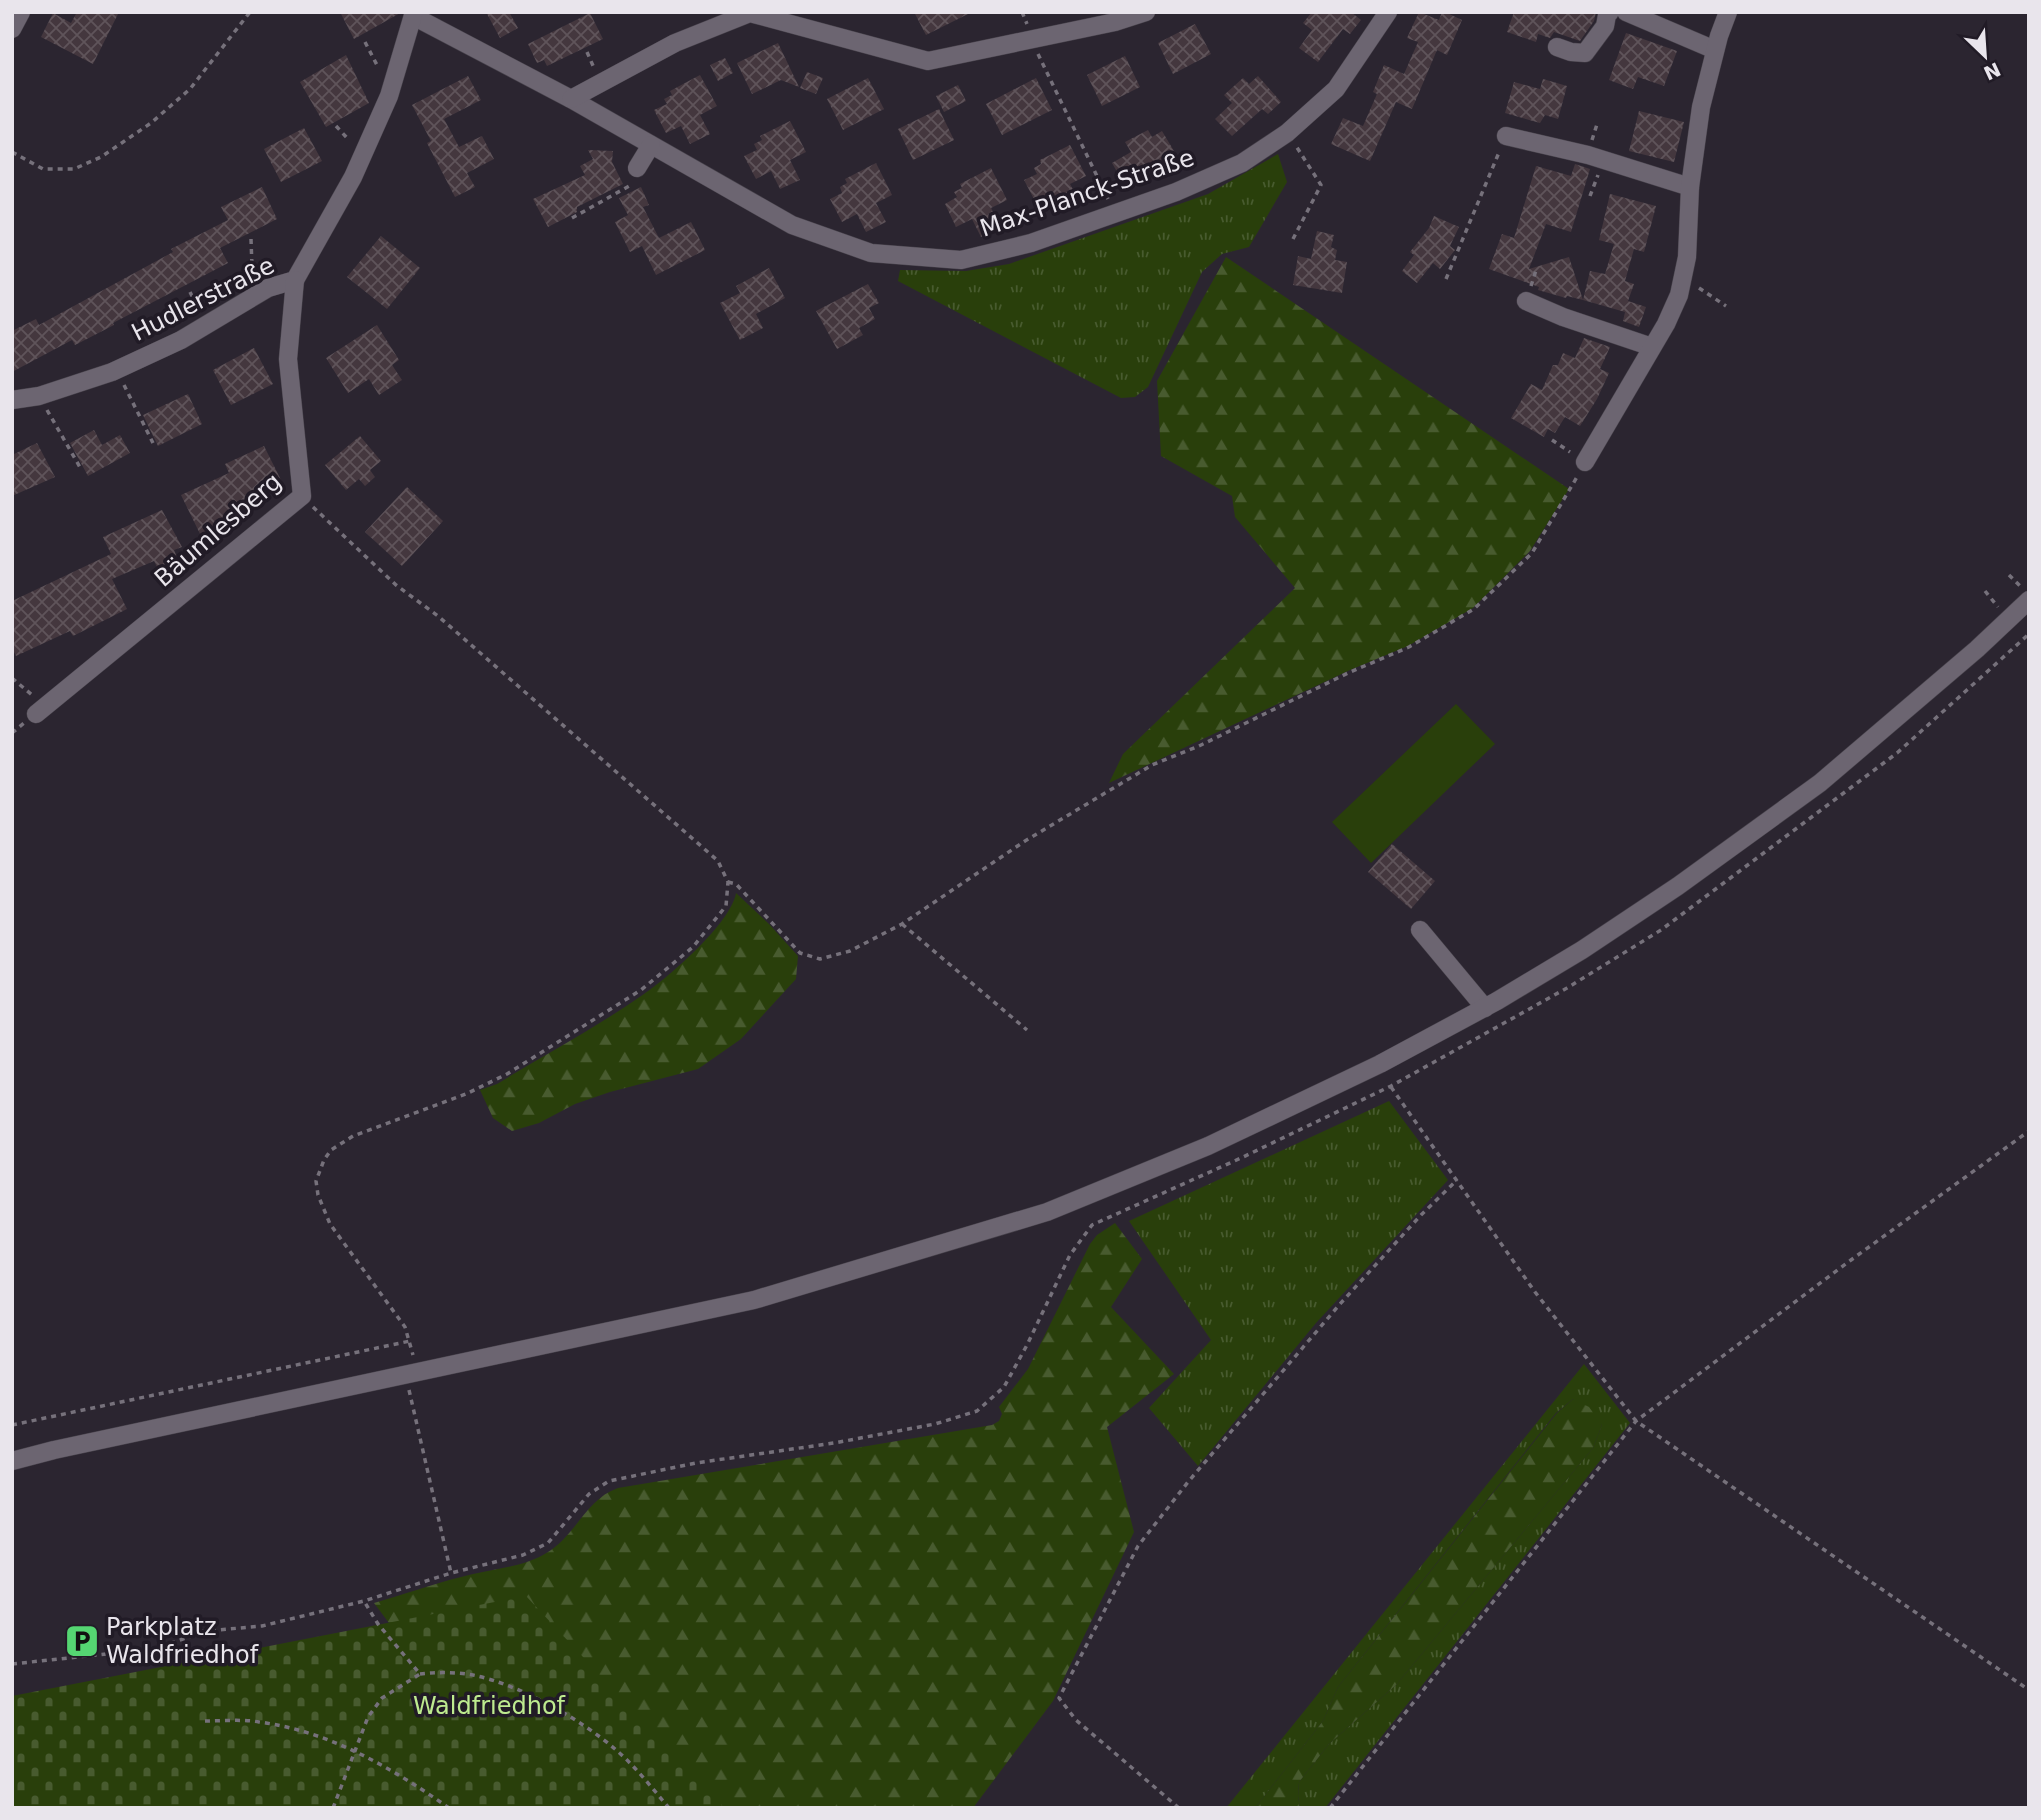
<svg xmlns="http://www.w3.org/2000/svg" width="2041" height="1820" font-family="'DejaVu Sans',sans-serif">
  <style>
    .grass { fill: url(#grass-tufts) }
    .forest { fill: url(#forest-firs) }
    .cemetery { fill: url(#cemetery-stones) }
    .pitch { fill: #293f0b }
    .building { fill: url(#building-cross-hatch) }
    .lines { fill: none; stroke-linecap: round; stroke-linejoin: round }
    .minor-casing { stroke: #47424b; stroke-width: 19 }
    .path { stroke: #76717b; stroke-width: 3.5; stroke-dasharray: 5 5; stroke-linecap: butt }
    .minor { stroke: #6c6571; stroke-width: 18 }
    .labels { text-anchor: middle; stroke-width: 7; stroke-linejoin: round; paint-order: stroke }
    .street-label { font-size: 24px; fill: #e9e5ec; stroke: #211b26 }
    .poi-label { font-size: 24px; fill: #e9e5ec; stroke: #211b26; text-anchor: start }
    .park-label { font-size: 24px; fill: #beeb8f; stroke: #211b26 }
  </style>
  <defs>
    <pattern id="grass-tufts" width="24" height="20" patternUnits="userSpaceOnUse" patternTransform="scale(1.75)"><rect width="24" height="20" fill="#293f0b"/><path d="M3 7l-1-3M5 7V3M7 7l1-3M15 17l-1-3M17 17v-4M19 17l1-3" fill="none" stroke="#485b2f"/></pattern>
    <pattern id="forest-firs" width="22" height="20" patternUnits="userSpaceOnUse" patternTransform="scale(1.75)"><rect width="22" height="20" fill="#293f0b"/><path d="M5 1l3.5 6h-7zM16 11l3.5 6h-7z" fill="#485b2f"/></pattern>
    <pattern id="cemetery-stones" width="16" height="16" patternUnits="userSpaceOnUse" patternTransform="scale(1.75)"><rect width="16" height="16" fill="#293f0b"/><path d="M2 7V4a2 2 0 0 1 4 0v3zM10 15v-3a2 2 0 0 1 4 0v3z" fill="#485b2f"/></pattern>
    <pattern id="building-cross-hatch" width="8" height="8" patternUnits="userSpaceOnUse" patternTransform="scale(1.75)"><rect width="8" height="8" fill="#44373e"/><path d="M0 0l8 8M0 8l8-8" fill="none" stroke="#5f545a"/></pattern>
  </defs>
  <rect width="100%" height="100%" fill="#2b2530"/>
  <!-- grass -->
  <g class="grass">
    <path d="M1278 154 1287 182 1249 247 1222 254 1202 272 1148 387 1135 397 1121 398 898 281 900 270 966 271 1009 264 1208 194Z"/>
    <path d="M1389 1101 1448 1180 1316 1323 1198 1466 1149 1408 1211 1340 1129 1221Z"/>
    <path d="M1584 1364 1630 1423 1325 1808H1300L1298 1796 1299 1782 1329 1744 1396 1685 1593 1448 1602 1425 1573 1399 1556 1413 1338 1687 1323 1721 1255 1808H1226Z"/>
  </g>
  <!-- forest -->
  <g class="forest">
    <path d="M1226 257 1569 489 1530 551 1473 608 1408 646 1350 670 1109 783 1123 754 1295 588 1235 517 1232 496 1161 456 1157 381Z"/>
    <path d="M736 893 769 924 798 956 796 979 741 1039 698 1069 610 1092 575 1104 539 1123 512 1131 493 1118 480 1090 497 1084C546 1054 597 1027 644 994 669 977 731 923 736 893Z"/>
    <path d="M1115 1223 1142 1259 1111 1307 1174 1374 1107 1427 1134 1532 1053 1701 973 1808H499L422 1667 374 1603C403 1595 432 1584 461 1577 490 1569 523 1568 548 1552 576 1535 586 1499 618 1488L992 1425 999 1421 1002 1414 999 1407 1028 1369 1090 1244 1097 1235Z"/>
    <path d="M1573 1399 1589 1407 1602 1425 1593 1448 1396 1685 1329 1744 1299 1782 1298 1796 1300 1808H1255L1323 1721 1338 1687 1557 1413Z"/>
  </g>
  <!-- cemetery -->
  <path class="cemetery" d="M526 1596 724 1808H12V1696Z"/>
  <!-- pitch -->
  <path class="pitch" d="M1456 704 1495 744 1371 863 1332 822Z"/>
  <!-- building -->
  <g class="building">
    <path d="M77 12H119L93 64 41 37 53 13 71 23Z"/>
    <path d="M340 12H402L354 39Z"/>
    <path d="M486 12H509L518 28 500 38Z"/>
    <path d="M914 12H972L926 35Z"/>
    <path d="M1312 12H1351L1361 20 1350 34 1343 29 1318 62 1299 48 1312 30 1303 23Z"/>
    <path d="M1419 12 1439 20 1442 12H1445L1462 20 1447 55 1437 50 1412 109 1396 102 1370 161 1331 144 1343 118 1363 126 1377 94 1373 92 1384 65 1404 74 1418 42 1407 38Z"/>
    <path d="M1514 12H1596L1594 21 1580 41 1554 32 1550 38 1538 34 1536 42 1507 32Z"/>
    <path d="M590 13 603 39 547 66 544 60 537 63 528 44Z"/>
    <path d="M1195 24 1211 54 1173 74 1158 43Z"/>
    <path d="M1626 33 1677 51 1664 86 1638 77 1633 89 1609 80Z"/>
    <path d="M778 43 799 87 781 80 752 94 737 63Z"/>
    <path d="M346 55 369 103 326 127 300 82Z"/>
    <path d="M1125 56 1140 87 1102 106 1087 75Z"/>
    <path d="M725 58 733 73 718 81 710 65Z"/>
    <path d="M807 72 823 78 816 94 800 88Z"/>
    <path d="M700 75 717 106 700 115 710 134 690 144 681 126 666 133 654 110 667 104 664 99 672 95 670 91Z"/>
    <path d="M468 76 481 100 444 119 459 147 482 136 494 159 467 173 475 187 455 197 427 143 431 141 412 105Z"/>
    <path d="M1258 76 1281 102 1268 114 1262 109 1232 136 1215 119 1232 103 1224 95 1243 78 1249 84Z"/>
    <path d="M868 78 884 109 843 130 827 99Z"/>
    <path d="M1036 78 1052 110 1002 135 986 104Z"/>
    <path d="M1543 79 1567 86 1558 119 1545 115 1540 123 1505 113 1514 82 1540 89Z"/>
    <path d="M958 85 966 101 944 112 936 96Z"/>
    <path d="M939 109 954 140 913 160 898 129Z"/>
    <path d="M1639 111 1684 122 1674 162 1629 151Z"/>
    <path d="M790 121 806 152 790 160 800 180 780 189 771 171 756 179 744 156 757 150 754 144 762 140 760 136Z"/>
    <path d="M304 128 322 161 281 182 264 149Z"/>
    <path d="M1148 130 1152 137 1162 131 1180 161 1164 170 1160 163 1124 184 1112 163 1131 152 1125 142Z"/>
    <path d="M1070 145 1086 176 1070 184 1080 203 1060 213 1051 195 1036 203 1024 180 1037 174 1034 168 1041 164 1040 160Z"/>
    <path d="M588 150 613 151 612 162 623 184 577 207V212L548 227 533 199 585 175 580 166 593 159Z"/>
    <path d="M876 163 892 195 876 203 886 222 866 232 857 214 842 222 830 199 842 193 840 187 847 183 845 179Z"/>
    <path d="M1575 164 1590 169 1571 232 1546 224 1529 269 1569 257 1583 300 1567 296 1566 298 1538 290 1539 287 1489 269 1502 234 1514 238 1536 166 1571 176Z"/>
    <path d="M991 168 1007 200 991 208 1000 227 981 237 972 219 956 227 945 204 957 197 954 192 962 188 960 184Z"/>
    <path d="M262 187 277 219 220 248 228 263 113 323 114 325 81 342 75 345 72 340 12 372V331L36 319 39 325 173 252 171 249 228 220 221 207Z"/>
    <path d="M641 187 649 205 643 207 659 238 691 222 705 250 656 275 642 246 630 252 615 222 628 215 619 198Z"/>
    <path d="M1610 194 1656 206 1644 252 1634 249 1625 281 1634 284 1628 301 1646 307 1639 327 1623 321 1625 312 1583 300 1590 271 1605 274 1614 244 1599 240Z"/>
    <path d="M1434 216 1459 227 1450 246 1455 250 1440 269 1433 263 1417 283 1402 271 1414 255 1410 252 1429 228Z"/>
    <path d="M1317 231 1334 235 1331 247 1337 250 1335 260 1347 262 1342 293 1293 285 1298 256 1311 259Z"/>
    <path d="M381 236 420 268 387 309 347 277Z"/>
    <path d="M769 268 785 298 756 314 763 328 740 340 720 303 740 293 736 286Z"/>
    <path d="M868 284 879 303 869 308 875 319 859 328 863 335 837 349 816 311Z"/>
    <path d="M377 325 399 360 392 365 402 380 379 395 369 379 348 393 326 358Z"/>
    <path d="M1584 338 1610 347 1600 369 1609 373 1597 399 1580 426 1565 417 1555 433 1548 429 1544 437 1511 418 1531 384 1542 390 1553 365H1558L1563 353 1575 358Z"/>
    <path d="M254 348 273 384 231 405 213 370Z"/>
    <path d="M188 394 202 424 158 446 143 415Z"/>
    <path d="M94 430 102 445 120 435 130 453 88 476 70 443Z"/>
    <path d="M360 436 381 461 370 470 375 477 365 486 359 479 346 490 325 465Z"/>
    <path d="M37 443 55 477 12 496V455Z"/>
    <path d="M264 446 282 482 232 506 239 521 202 538 181 495 229 473 225 464Z"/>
    <path d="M407 487 443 521 402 566 365 532Z"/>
    <path d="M162 510 182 547 174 550 179 562 159 571 154 561 112 579 127 609 73 636 70 631 16 656 12 648V601L111 554 103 537Z"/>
    <path d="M1392 844 1435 881 1411 909 1368 872Z"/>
  </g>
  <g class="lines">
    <!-- minor casing -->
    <g class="minor-casing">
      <g id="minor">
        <path d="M1626 12 1715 50"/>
        <path d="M413 16 571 99 792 225 871 253 961 260 1031 243 1176 192 1242 163 1287 133 1336 89 1388 12"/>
        <path d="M12 29 21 12"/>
        <path d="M1557 47 1571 52 1585 53 1605 26 1607 15 1610 12"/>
        <path d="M571 99 675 43 750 13 928 61 1115 22 1146 12"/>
        <path d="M1506 136 1588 155 1690 187"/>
        <path d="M637 168 651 145"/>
        <path d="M1526 301 1563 317 1652 347"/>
        <path d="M12 400 39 396 112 372 181 340 268 288 295 280 353 177 389 96 414 12"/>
        <path d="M1585 462 1666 324 1679 295 1687 257 1690 187 1701 107 1719 36 1728 12"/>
        <path d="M36 714 302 496 288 359 295 280"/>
        <path d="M1420 930 1485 1008"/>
        <path d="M12 1461 54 1450 754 1300 1047 1212 1208 1146 1380 1064 1497 1001 1582 950 1678 886 1820 783 1977 649 2029 600"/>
      </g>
    </g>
    <!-- path -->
    <g class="path">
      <path d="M1022 12 1027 24"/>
      <path d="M365 42 378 67"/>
      <path d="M587 52 594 68"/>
      <path d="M1038 54 1108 199"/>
      <path d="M336 126 349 140"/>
      <path d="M1592 140 1598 121"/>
      <path d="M12 152 43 169H74L101 157 151 123 190 89 250 12"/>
      <path d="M1590 196 1598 175"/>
      <path d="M572 218 631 185"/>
      <path d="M251 239 252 267 257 276"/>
      <path d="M1293 239 1321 185 1296 146"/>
      <path d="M1446 279 1500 150"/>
      <path d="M1531 286 1537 267"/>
      <path d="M1699 288 1726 306"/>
      <path d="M190 292 199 310"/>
      <path d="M124 385 153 443"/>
      <path d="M47 410 81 469"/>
      <path d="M1552 440 1570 452"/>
      <path d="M313 507 396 585 438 616 709 853 718 861 728 882 726 906 693 947 641 990 507 1074 466 1094 353 1136 331 1150 324 1160 316 1181 318 1195 330 1224 405 1327 413 1355"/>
      <path d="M2009 575 2020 586"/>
      <path d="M1985 591 1998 607"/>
      <path d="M12 678 32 695"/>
      <path d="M12 733 24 723"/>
      <path d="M728 882 736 884 800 953 820 959 850 951 902 924 1025 841 1152 765 1199 746 1348 673 1409 647 1474 609 1532 553 1577 477"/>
      <path d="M902 924 1027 1030"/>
      <path d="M1391 1087 1535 1292 1636 1421 2029 1690"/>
      <path d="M409 1390 451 1573"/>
      <path d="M12 1425 410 1341"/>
      <path d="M151 1633 207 1631 262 1626 364 1601 451 1573 523 1555 548 1543 589 1494 609 1481 696 1463 834 1443 935 1424 977 1411 1004 1387 1027 1345 1070 1255 1092 1225 1241 1158 1391 1086 1567 988 1661 930 1897 753 2029 634"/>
      <path d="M12 1664 153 1649 201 1633"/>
      <path d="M420 1674C437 1672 455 1672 473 1675 520 1685 579 1718 615 1749 635 1766 652 1788 669 1808"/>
      <path d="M205 1721C223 1721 242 1719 259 1722 329 1731 392 1768 449 1808"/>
      <path d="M333 1808 368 1717 382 1698 420 1674 378 1624 364 1601"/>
      <path d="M1179 1808 1076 1720 1059 1698 1138 1546 1188 1482 1340 1304 1421 1215 1457 1180"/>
      <path d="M1330 1808 1636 1421 1851 1260 2029 1131"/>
    </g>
    <!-- minor -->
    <use href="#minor" class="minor"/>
  </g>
  <!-- icons -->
  <defs>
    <g id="parking-square" transform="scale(1.75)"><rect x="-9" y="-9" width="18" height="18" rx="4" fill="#55d672" stroke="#211b26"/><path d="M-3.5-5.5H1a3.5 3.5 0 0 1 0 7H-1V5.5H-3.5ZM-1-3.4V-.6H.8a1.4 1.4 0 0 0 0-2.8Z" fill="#111"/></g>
  </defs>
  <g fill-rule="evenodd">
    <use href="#parking-square" x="82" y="1641"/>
  </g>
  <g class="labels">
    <!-- street labels -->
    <g class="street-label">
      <text transform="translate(1087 193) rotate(-19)" y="8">Max-Planck-Straße</text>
      <text transform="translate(203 299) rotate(-27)" y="8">Hudlerstraße</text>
      <text transform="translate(218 530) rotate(-41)" y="8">Bäumlesberg</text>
    </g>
    <!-- poi labels -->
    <g class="poi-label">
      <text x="106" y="1635">Parkplatz<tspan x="106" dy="28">Waldfriedhof</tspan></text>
    </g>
    <!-- park labels -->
    <g class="park-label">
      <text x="489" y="1714">Waldfriedhof</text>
    </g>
  </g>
  <!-- border -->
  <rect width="2041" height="1820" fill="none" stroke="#e9e5ec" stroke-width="28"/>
  <!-- north arrow -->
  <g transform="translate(1985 56) rotate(155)" stroke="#211b26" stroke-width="5" paint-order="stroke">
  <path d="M0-5L12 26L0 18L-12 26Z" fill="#e9e5ec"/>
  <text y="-10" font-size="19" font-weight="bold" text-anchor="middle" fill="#e9e5ec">N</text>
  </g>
</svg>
